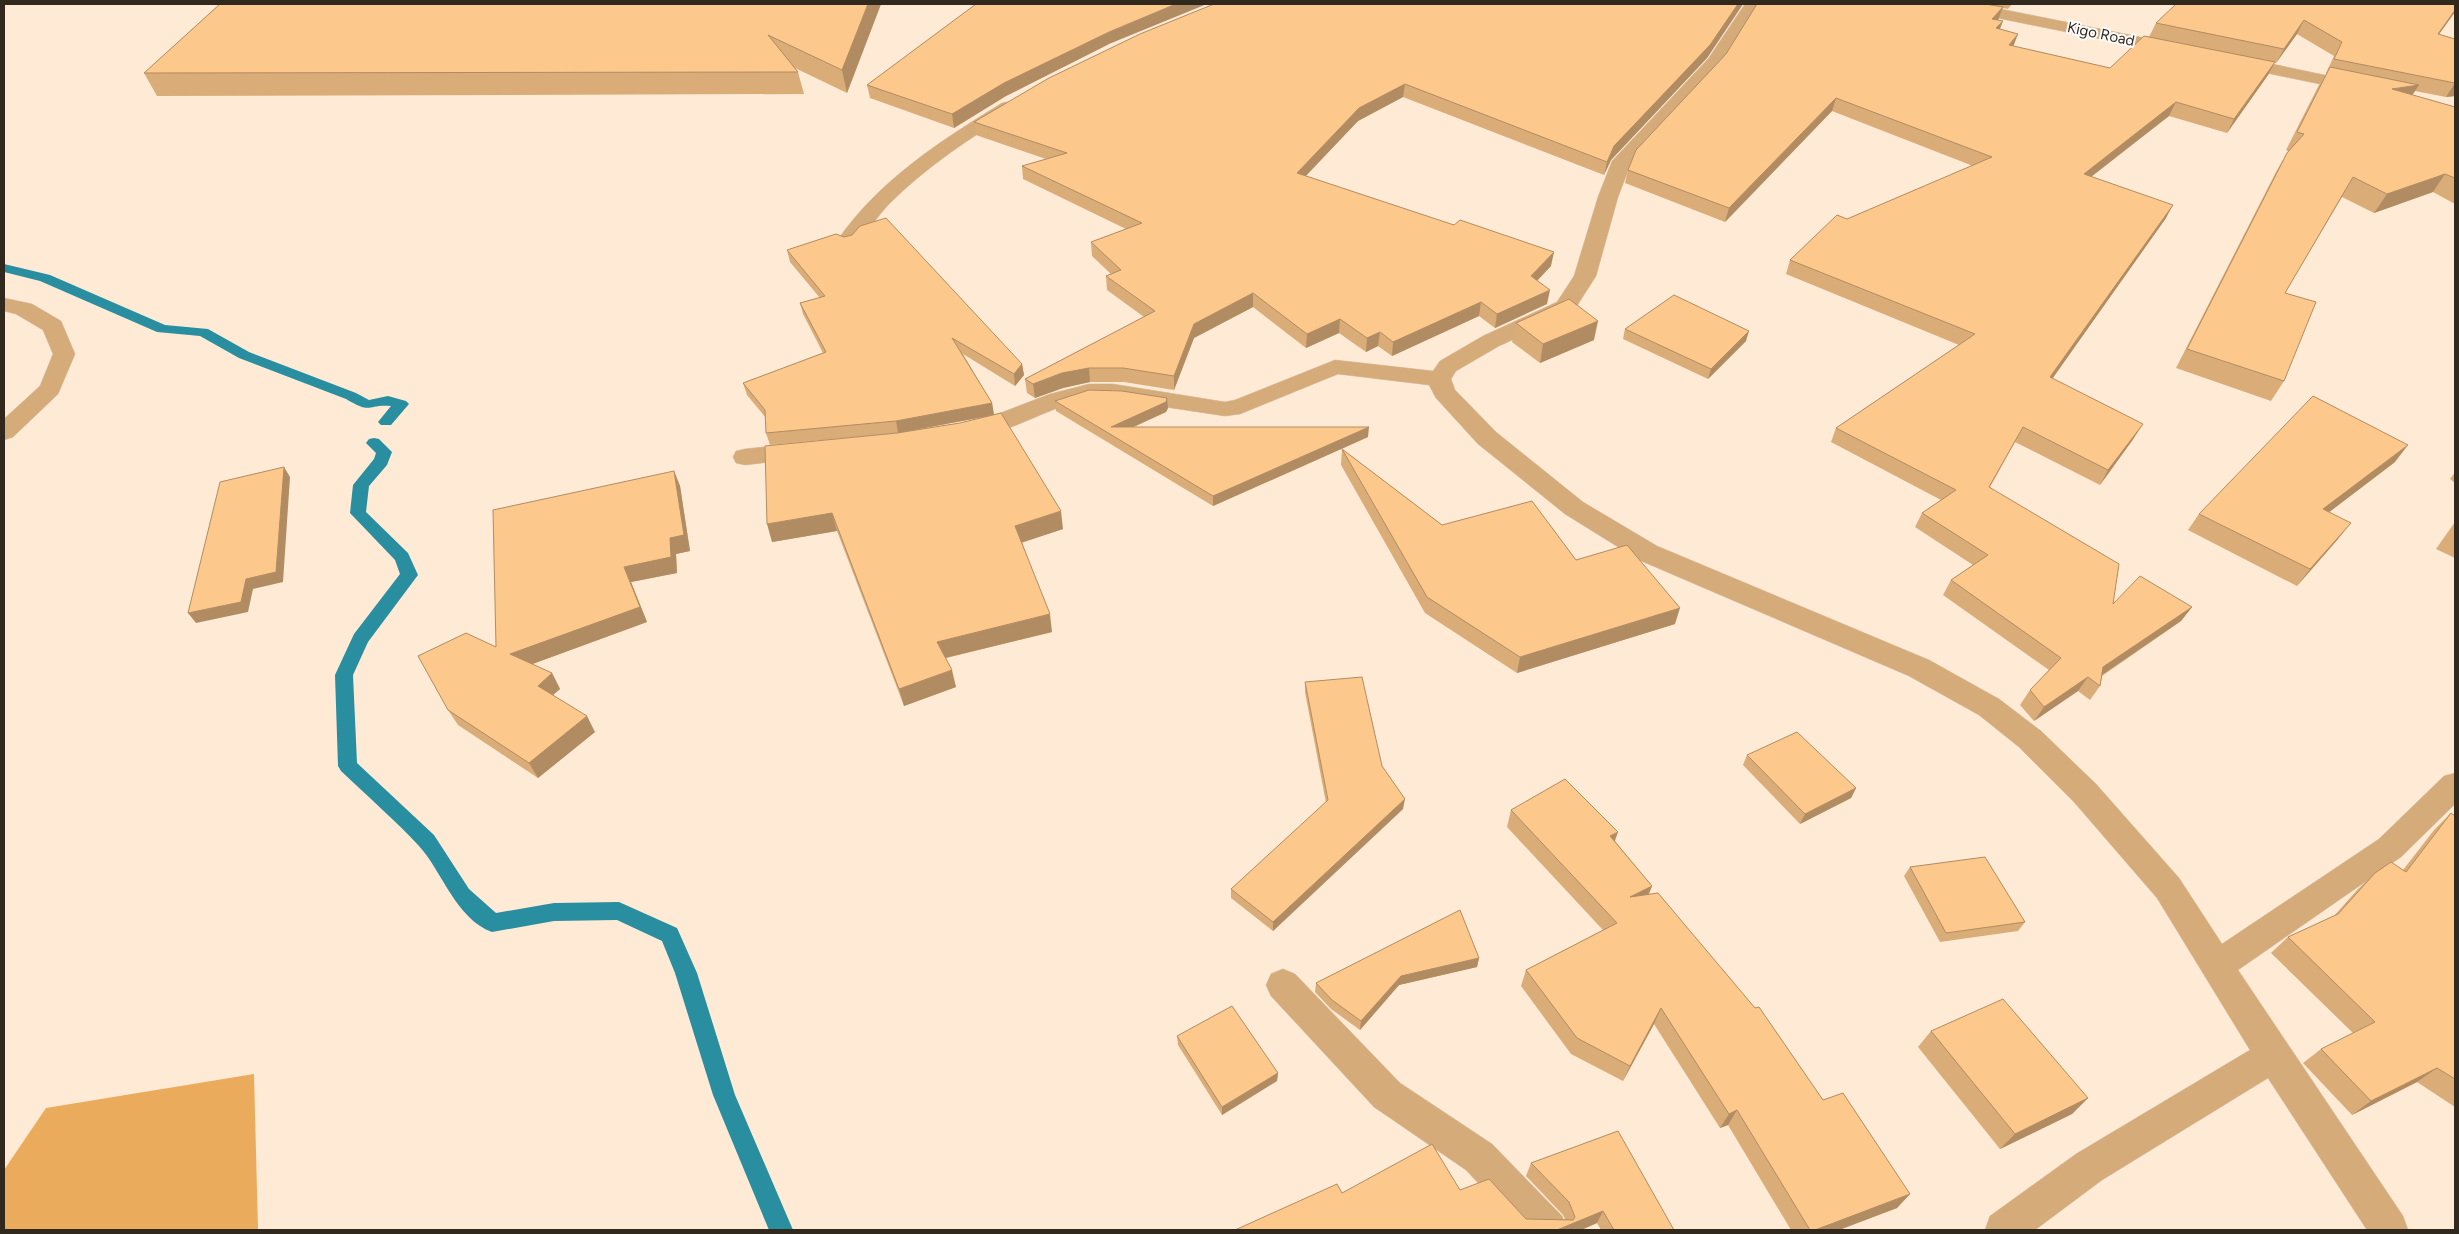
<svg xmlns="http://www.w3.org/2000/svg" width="2459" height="1234" font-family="Figtree,sans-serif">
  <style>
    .forest { fill: #ebab5c }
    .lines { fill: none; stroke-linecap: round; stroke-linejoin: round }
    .stream { fill: #298e9f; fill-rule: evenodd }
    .minor-casing { stroke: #dac8b4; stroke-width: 1 }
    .minor { fill: #d6ab7a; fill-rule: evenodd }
    .wall { fill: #daac78 }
    .shaded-wall { fill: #b18c62 }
    .building { fill: #fdc88c; stroke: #b18c62 }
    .labels { text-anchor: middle; stroke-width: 4; stroke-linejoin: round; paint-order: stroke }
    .far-street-label { font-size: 15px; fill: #31281e; stroke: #fcfcfc }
  </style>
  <rect width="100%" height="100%" fill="#ffebd5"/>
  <!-- forest -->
  <path class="forest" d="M254 1074 258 1230H4V1170L46 1108Z"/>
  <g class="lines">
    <!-- stream -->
    <g class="stream">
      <path d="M4 264 50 275 165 325 208 329 249 352 356 393 369 400 388 396 406 401 409 404 391 425H381L378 422 391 406C366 404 373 415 346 399L239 358 200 336 157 332 40 281 4 272Z"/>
      <path d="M374 438 379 439 392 452 387 465 369 486 366 512 408 553 418 575 368 642 353 675 357 763 434 835 469 889 496 913 554 903 619 902 677 928 697 973 735 1095 793 1230H769L713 1095 675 973 662 941 617 920 554 921 492 932C456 919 442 871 419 846 395 820 367 796 341 771L338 766 335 675 354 634 400 574 395 560 350 513 353 485 374 459 376 453 366 443 369 439Z"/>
    </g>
    <!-- minor casing -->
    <g class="minor-casing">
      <g id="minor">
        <path d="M1745 4H1761L1721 66 1686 106 1631 163 1618 197 1596 276 1573 312 1499 346 1456 371 1451 379 1455 390 1496 432 1583 502 1657 546 1929 660 1999 699 2041 731 2096 784 2179 878 2222 944 2379 839 2444 776 2455 773V804L2401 857 2238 970 2403 1216 2408 1230H2367L2268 1078 2102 1180 2035 1230H1985L1990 1216 2076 1154 2250 1050 2157 898 2074 802 2019 747 1979 715 1909 676 1639 560 1565 514 1478 444 1436 398 1429 385 1338 374 1240 414 1225 416C1198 412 1172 408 1145 404 1127 401 1107 396 1088 399 1051 404 996 444 960 434L957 429 960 424 990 417 1050 394 1089 384H1113L1225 402 1235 400 1335 360 1433 371 1440 361 1483 336 1557 302 1574 276 1598 197 1612 161 1708 59Z"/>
        <path d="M1945 4H1976L2175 44 2181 45 2184 49 2181 53 2175 54 1953 9 1947 7Z"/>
        <path d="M2234 56 2358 82 2364 83 2367 87 2364 91 2358 92 2228 65 2225 61 2228 57Z"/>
        <path d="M1008 102 1014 103 1017 107 1014 111C970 138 926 167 889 204 880 213 862 240 854 245 850 248 844 247 840 245L837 241C878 181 940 141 1002 103Z"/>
        <path d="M4 298 32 304 61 321 75 354 58 394 13 437 4 440V419L40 386 53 354 43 330 16 314 4 311Z"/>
        <path d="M803 443 812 445 815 451 812 457 745 465 736 463 733 457 736 451 745 449Z"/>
        <path d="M1283 969 1295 974 1400 1083 1492 1144 1562 1216 1567 1230H1522L1466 1170 1374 1107 1271 996 1266 985 1271 974Z"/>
      </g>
    </g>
    <!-- minor -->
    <use href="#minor" class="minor"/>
  </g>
  <!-- wall -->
  <g class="wall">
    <path d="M220 4H881L847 93 795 68 798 72 804 94 157 96 144 73Z"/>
    <path d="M1214 4H1743L1707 58 1611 160 1604 175 1403 97 1358 121 1306 176 1551 266 1537 281 1547 304 1495 328 1479 316 1392 356 1378 346 1366 352 1339 333 1306 348 1253 307 1194 338 1174 390 1124 382H1090L1063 388 1035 398 1027 393 1025 379 1144 317 1107 290 1106 276 1111 274 1092 256 1091 242 1126 229 1023 179 1022 166 1046 159 976 135 974 122Z"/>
    <path d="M1757 4H2012L2008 9 2003 8 1998 20 2000 29 2018 34 2013 46 2110 68 2149 37 2156 23 2455 4V12L2439 34 2455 39V96L2446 97 2415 91 2412 95 2455 107V204L2433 192 2374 213 2342 197 2285 293 2284 381 2271 401 2176 368 2276 172 2288 151 2286 150 2319 85 2327 73H2326L2334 56 2297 34 2276 63 2274 62 2268 75 2227 133 2169 116 2091 176 2166 218 2052 378 2134 438 2100 485 2015 442 1990 487 2113 604 2192 607 2181 621 2102 676 2100 686 2090 700 2078 691 2034 721 2020 705 2030 690 2049 670 1943 595 1951 580 1973 565 1915 527 1922 513 1941 500 1831 442 1836 428 1959 345 1786 274 1790 260 1847 219 1973 166 1832 111 1725 222 1625 183 1628 170 1726 54Z"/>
    <path d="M1109 44 1006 96 954 128 870 98 867 85Z"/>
    <path d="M787 250 1022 364 1024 375 1015 386 963 354 992 403 994 415 898 433 770 445 766 433V418L747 395 743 383 823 353 803 314 800 303 820 298 790 262Z"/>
    <path d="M1516 323 1594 340 1540 363 1512 342Z"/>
    <path d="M1625 329 1746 341 1708 379 1623 339Z"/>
    <path d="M1055 401 1168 408 1166 412 1134 427 1368 437 1213 506 1056 411Z"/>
    <path d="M960 423 1063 529 1022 542 1052 632 946 658 956 687 904 706 837 531 772 542 897 433Z"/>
    <path d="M1342 449 1442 525 1576 560 1675 624 1517 673 1425 613 1341 465Z"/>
    <path d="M2395 462 2329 512 2338 539 2297 586 2188 530 2199 514Z"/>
    <path d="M674 471 680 486 690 551 676 554 677 573 631 582 647 622 532 664 552 673 560 689 553 695 595 732 538 778 458 725 448 710 496 647Z"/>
    <path d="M2455 472V483L2450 479Z"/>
    <path d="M2455 522V558L2436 549Z"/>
    <path d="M1305 682 1382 766 1403 809 1273 931 1231 898V889L1326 803 1305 692Z"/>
    <path d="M1747 755 1856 788 1851 798 1800 824 1743 765Z"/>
    <path d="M1511 810 1615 841 1652 886 1649 894 1823 1100 1910 1194 1897 1208 1839 1230H1791L1728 1125 1720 1128 1654 1024 1623 1081 1571 1054 1521 986 1526 970 1603 930 1507 827Z"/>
    <path d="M2451 813 2455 816V1107L2417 1082 2352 1115 2303 1063 2321 1049 2353 1033 2271 953 2288 937 2334 916 2358 889 2375 873 2403 870 2434 830Z"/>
    <path d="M1910 867 2025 922 2018 931 1940 942 1904 876Z"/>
    <path d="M1479 958 1477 967 1399 985 1360 1030 1331 1009 1315 992 1316 983Z"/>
    <path d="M1931 1031 2088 1098 2072 1114 2000 1149 1918 1047Z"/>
    <path d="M1177 1036 1278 1073 1277 1081 1222 1115 1178 1045Z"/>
    <path d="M1531 1163 1674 1230H1601L1597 1223 1581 1230 1342 1193 1460 1190 1526 1219H1565L1563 1215 1526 1176Z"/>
  </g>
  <!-- shaded-wall -->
  <g class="shaded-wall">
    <path d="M868 4H881L847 93 842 70Z"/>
    <path d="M1176 4H1207L1109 44 1006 96 954 128 952 114 1004 83 1109 32Z"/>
    <path d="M1738 4H1743L1707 58 1611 160 1604 175 1607 162 1614 146Z"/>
    <path d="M2003 7 1998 20 1992 19Z"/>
    <path d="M2455 10V12L2429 48 2438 34Z"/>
    <path d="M2304 20 2297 34 2276 63 2284 49Z"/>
    <path d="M2003 21 1998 34 1996 28Z"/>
    <path d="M2018 34 2013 47 2009 45Z"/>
    <path d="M2275 62 2268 75 2227 133 2234 119Z"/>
    <path d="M2455 83V96L2446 97Z"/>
    <path d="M1405 84 1403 97 1358 121 1296 186 1297 173 1359 108Z"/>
    <path d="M2419 85 2407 103 2392 89Z"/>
    <path d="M1836 98 1832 111 1725 222 1729 208Z"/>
    <path d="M2176 102 2169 116 2077 188 2084 174Z"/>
    <path d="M2445 174 2433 192 2374 213 2387 194Z"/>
    <path d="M2173 205 2166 218 2043 392 2050 377Z"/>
    <path d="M1554 252 1551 266 1528 290 1531 276Z"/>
    <path d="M1550 290 1547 304 1495 328 1497 314Z"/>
    <path d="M1253 293V307L1194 338 1174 390V376L1194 324Z"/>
    <path d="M1481 302 1479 316 1392 356 1393 342Z"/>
    <path d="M1340 319 1339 333 1306 348 1307 334Z"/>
    <path d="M1598 321 1594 340 1540 363 1543 344Z"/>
    <path d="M1749 331 1746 341 1708 379 1711 369Z"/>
    <path d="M1380 332 1378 346 1366 352 1367 338Z"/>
    <path d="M1022 364 1024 375 1015 386 1014 374Z"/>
    <path d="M1089 368 1090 382 1063 388 1035 398 1033 384 1062 373Z"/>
    <path d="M1167 398 1168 408 1166 412 1113 436 1111 427Z"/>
    <path d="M992 403 994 415 898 433 896 421Z"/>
    <path d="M2143 424 2134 438 2100 485 2108 470Z"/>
    <path d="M1369 427 1368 437 1213 506V496Z"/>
    <path d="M2408 445 2395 462 2311 526 2323 509Z"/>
    <path d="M284 467 290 477 283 582 253 589 248 612 196 623 188 613 246 579Z"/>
    <path d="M674 471 680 486 690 551 676 554 677 573 631 582 647 622 519 669 510 654 624 567Z"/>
    <path d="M1061 511 1063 529 1018 544 1015 526Z"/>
    <path d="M832 513 837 531 772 542 767 524Z"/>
    <path d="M2351 523 2338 539 2297 586 2310 569Z"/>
    <path d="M2192 607 2181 621 2093 681 2103 667Z"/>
    <path d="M1680 608 1675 624 1517 673 1520 657Z"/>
    <path d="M1050 614 1052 632 941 659 937 642Z"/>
    <path d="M952 670 956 687 904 706 899 689Z"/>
    <path d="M552 673 560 689 546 701 538 686Z"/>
    <path d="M2088 677 2078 691 2034 721 2044 707Z"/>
    <path d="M587 716 595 732 538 778 529 763Z"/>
    <path d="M1856 788 1851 798 1800 824 1805 814Z"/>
    <path d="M1405 799 1403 809 1273 931V922Z"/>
    <path d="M1618 832 1612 849 1610 836Z"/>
    <path d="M1652 886 1645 902 1630 897Z"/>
    <path d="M1479 958 1477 967 1399 985 1360 1030 1361 1021 1401 976Z"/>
    <path d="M1661 1008 1654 1024 1623 1081 1630 1066Z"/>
    <path d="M2437 1068 2417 1082 2352 1115 2371 1101Z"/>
    <path d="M1278 1073 1277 1081 1222 1115V1107Z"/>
    <path d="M2088 1098 2072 1114 2000 1149 2015 1134Z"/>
    <path d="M1737 1110 1728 1125 1720 1128 1729 1114Z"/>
    <path d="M1910 1194 1897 1208 1839 1230H1815Z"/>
    <path d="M1603 1211 1597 1223 1581 1230H1557Z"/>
  </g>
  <!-- building -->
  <g class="building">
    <path d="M220 4H868L842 70 768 35 798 72 144 73Z"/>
    <path d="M976 4H1176L1109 32 1004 83 952 114 867 85Z"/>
    <path d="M1214 4H1738L1710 45 1614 146 1607 162 1405 84 1359 108 1297 173 1454 225 1460 220 1554 252 1531 276 1550 290 1497 314 1481 302 1393 342 1380 332 1367 338 1340 319 1307 334 1253 293 1194 324 1174 376 1123 368H1089L1062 373 1033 384 1025 379 1155 311 1106 276 1121 270 1091 242 1142 223 1022 166 1067 153 974 122 1049 78 1140 34Z"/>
    <path d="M1757 4H1985L2003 7 1992 19 2003 21 1996 28 2018 34 2009 45 2110 68 2144 36 2275 62 2234 119 2176 102 2084 174 2173 205 2050 377 2143 424 2108 470 2023 427 1989 487 2119 564 2113 604 2140 576 2192 607 2103 667 2100 686 2088 677 2044 707 2030 690 2061 658 1951 580 1988 555 1922 513 1956 490 1836 428 1975 334 1790 260 1837 215 1847 219 1992 157 1836 98 1729 208 1628 170 1636 150 1726 54Z"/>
    <path d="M2176 4H2455V10L2438 34 2455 39V83L2334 59 2342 42 2304 20 2284 49 2156 23Z"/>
    <path d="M2330 67 2419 85 2392 89 2455 107V178L2445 174 2387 194 2353 177 2285 293 2316 302 2284 381 2187 349 2287 153 2304 134 2297 132Z"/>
    <path d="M886 218 1022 364 1014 374 952 338 992 403 896 421 766 433 765 410 743 383 826 352 800 303 825 296 787 250 836 234 844 237 852 235 860 226Z"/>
    <path d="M1674 295 1749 331 1711 369 1625 329Z"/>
    <path d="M1569 299 1598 321 1543 344 1516 323Z"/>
    <path d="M1089 390 1122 391 1167 398 1166 402 1111 427H1369L1213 496 1055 401Z"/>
    <path d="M2313 396 2408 445 2323 509 2351 523 2310 569 2199 514Z"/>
    <path d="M1001 413 1061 511 1015 526 1050 614 937 642 952 670 899 689 832 513 767 524 765 446 897 433 960 423Z"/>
    <path d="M1342 449 1442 525 1532 501 1576 560 1627 545 1680 608 1520 657 1427 597Z"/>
    <path d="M284 467 276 572 246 579 241 602 188 613 220 482Z"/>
    <path d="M674 471 684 535 670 538 671 557 624 567 640 607 510 654 552 673 538 686 587 716 529 763 448 710 418 656 466 633 496 647 493 510Z"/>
    <path d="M1362 677 1382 766 1405 799 1273 922 1231 889 1328 800 1305 682Z"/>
    <path d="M1797 732 1856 788 1805 814 1747 755Z"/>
    <path d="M1565 779 1618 832 1610 836 1652 886 1630 897 1658 893 1755 1008 1759 1007 1823 1100 1843 1093 1910 1194 1815 1230H1810L1737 1110 1729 1114 1661 1008 1630 1066 1577 1038 1526 970 1617 923 1511 810Z"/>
    <path d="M2451 813 2455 816V1079L2437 1068 2371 1101 2321 1049 2375 1022 2288 937 2338 914 2375 873 2391 862 2406 872Z"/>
    <path d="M1985 857 2025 922 1946 933 1910 867Z"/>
    <path d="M1460 910 1479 958 1401 976 1361 1021 1332 1000 1316 983Z"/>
    <path d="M2003 999 2088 1098 2015 1134 1931 1031Z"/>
    <path d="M1232 1006 1278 1073 1222 1107 1177 1036Z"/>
    <path d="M1618 1131 1674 1230H1614L1603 1211 1557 1230H1235L1337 1184 1342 1193 1432 1144 1460 1190 1489 1179 1526 1219 1573 1220 1575 1217 1569 1202 1531 1163Z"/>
  </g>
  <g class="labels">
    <!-- far-street labels -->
    <g class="far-street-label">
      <text transform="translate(2101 34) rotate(12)" y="5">Kigo Road</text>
    </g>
  </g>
  <!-- border -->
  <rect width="2459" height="1234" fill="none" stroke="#31281e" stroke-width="10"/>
</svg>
